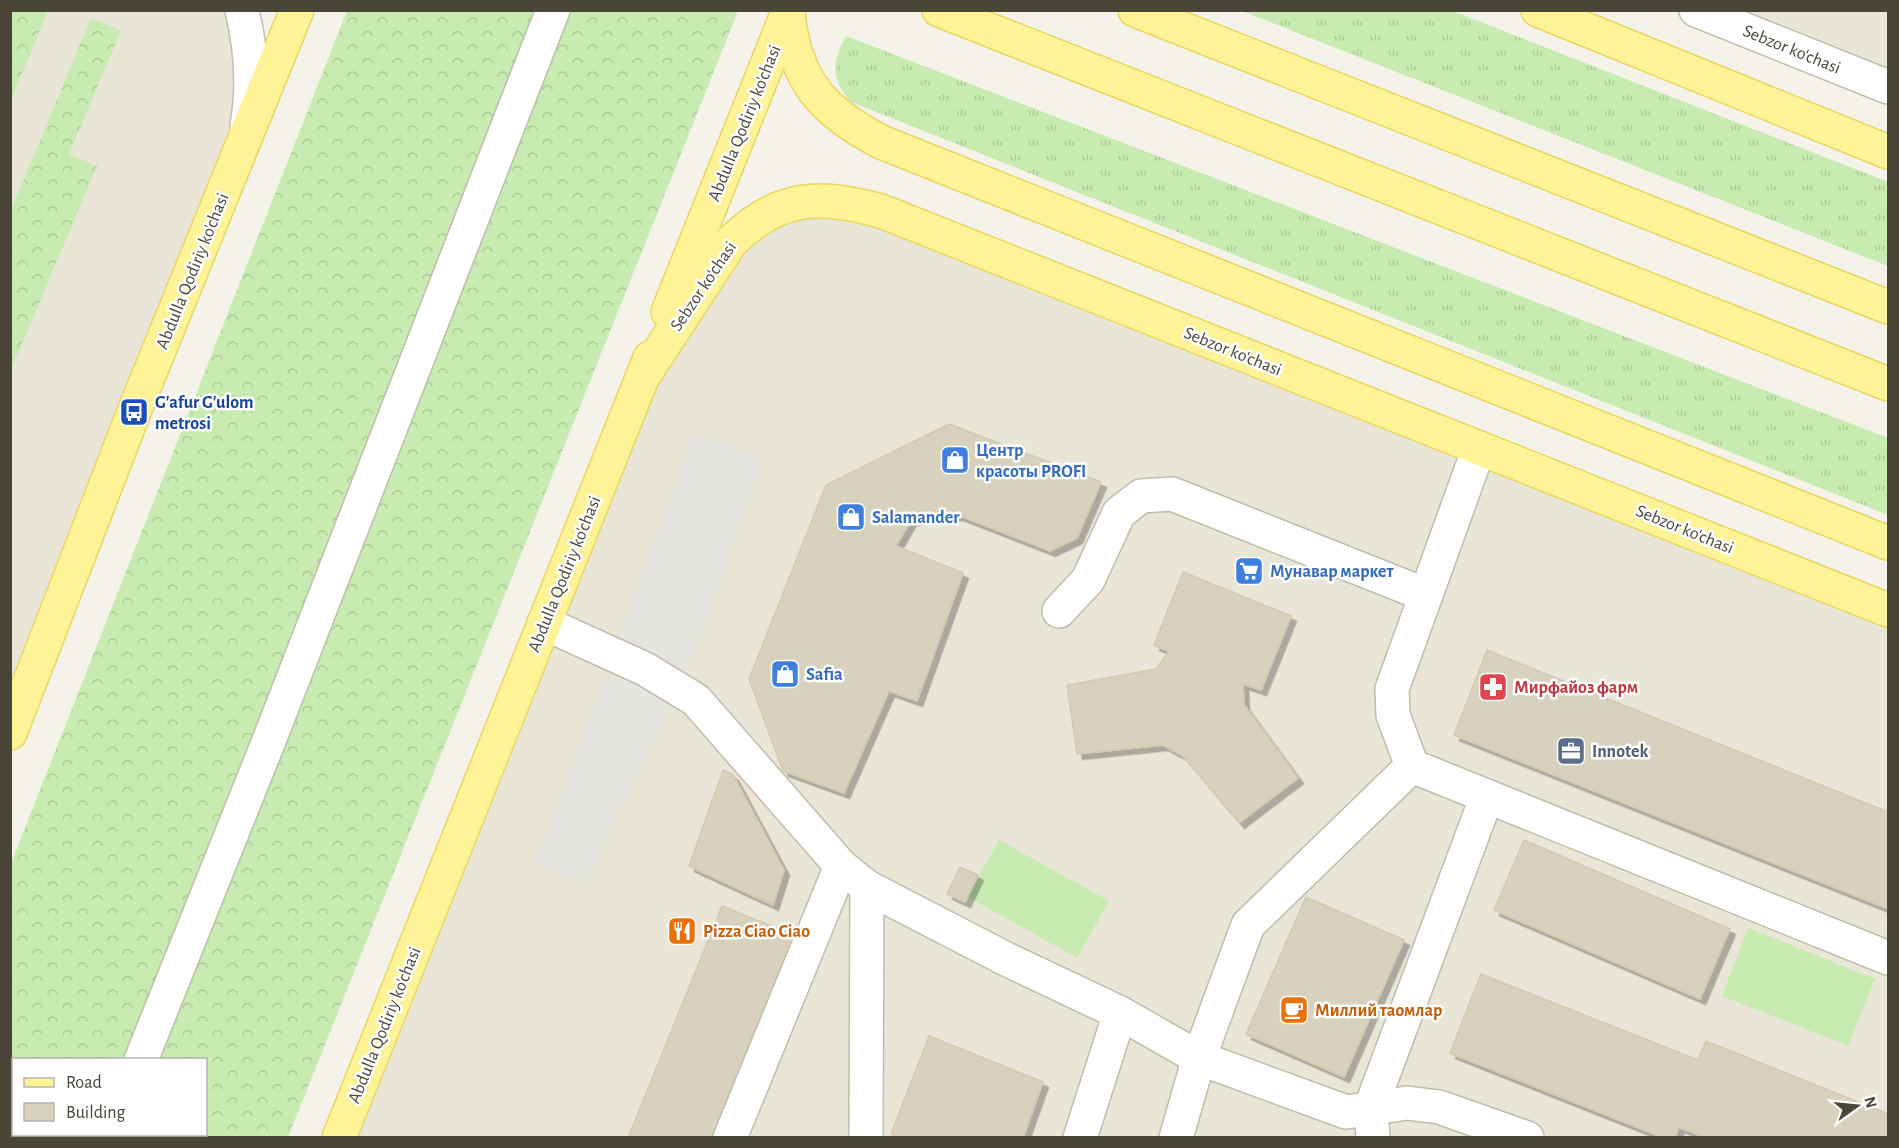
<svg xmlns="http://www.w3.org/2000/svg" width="1899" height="1148" font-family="'Alegreya Sans',sans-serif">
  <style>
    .residential { fill: #e9e6d7 }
    .grass { fill: url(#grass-tufts) }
    .forest { fill: url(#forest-crowns); fill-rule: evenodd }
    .pitch { fill: #c7ebb0 }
    .parking { fill: #e6e5e0 }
    .building { fill: #d7d1bd; stroke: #d2cbb0; stroke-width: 1.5; filter: url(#shadow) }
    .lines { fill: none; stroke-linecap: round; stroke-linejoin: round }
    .minor-casing { stroke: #c1bdab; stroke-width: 36 }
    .major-casing { stroke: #e9d762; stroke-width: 36 }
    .minor { stroke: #fff; stroke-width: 33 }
    .major { stroke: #fff398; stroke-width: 33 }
    .labels { text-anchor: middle; stroke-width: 5; stroke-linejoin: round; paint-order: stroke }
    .street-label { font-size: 18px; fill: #494537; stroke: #fff }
    .transit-label { font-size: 18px; font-weight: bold; fill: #164399; stroke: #fff; text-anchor: start }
    .shop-label { font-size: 18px; font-weight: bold; fill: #366cbe; stroke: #fff; text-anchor: start }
    .health-label { font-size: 18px; font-weight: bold; fill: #be3a42; stroke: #fff; text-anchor: start }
    .service-label { font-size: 18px; font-weight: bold; fill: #4e5e75; stroke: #fff; text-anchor: start }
    .food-label { font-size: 18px; font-weight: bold; fill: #c56008; stroke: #fff; text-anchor: start }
  </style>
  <defs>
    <pattern id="grass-tufts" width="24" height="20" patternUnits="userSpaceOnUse" patternTransform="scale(1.5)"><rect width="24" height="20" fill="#c7ebb0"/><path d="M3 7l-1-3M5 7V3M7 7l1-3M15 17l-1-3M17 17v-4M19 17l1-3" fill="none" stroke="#accb98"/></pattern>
    <pattern id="forest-crowns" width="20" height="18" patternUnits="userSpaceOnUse" patternTransform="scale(1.5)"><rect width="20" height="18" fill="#c7ebb0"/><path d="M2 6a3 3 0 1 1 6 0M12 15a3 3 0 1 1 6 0" fill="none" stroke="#accb98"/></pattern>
    <filter id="shadow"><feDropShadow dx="5.5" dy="5.5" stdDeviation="0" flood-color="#0004"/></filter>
  </defs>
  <rect width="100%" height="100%" fill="#f5f3e9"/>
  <!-- residential -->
  <g class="residential">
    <path d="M11 11H242L251 88 11 733Z"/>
    <path d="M1696 11H1888V87Z"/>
    <path d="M812 202 1888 610V1137L339 1138 642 378 731 242Z"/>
  </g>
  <!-- grass -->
  <g class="grass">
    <path d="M1242 11H1453L1888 182V266Z"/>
    <path d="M846 36 1888 438V515L851 102C831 81 832 60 846 36Z"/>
  </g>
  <!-- forest -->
  <g class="forest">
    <path d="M11 10 48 11 11 100 10 11Z"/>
    <path d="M347 11H738L288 1137H11L10 866ZM14 1060H206V1134H14Z"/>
    <path d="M91 18 121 31 69 154 97 166 11 370V210Z"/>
  </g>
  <!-- pitch -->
  <g class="pitch">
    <path d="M999 840 1109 901 1077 958 968 897Z"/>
    <path d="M1748 928 1875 979 1848 1046 1722 996Z"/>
  </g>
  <!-- parking -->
  <path class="parking" d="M694 432 763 457 694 654 586 881 535 866Z"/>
  <!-- building -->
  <g class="building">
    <path d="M949 424 1101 482 1077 538 1050 551 958 515 911 520 896 546 963 573 917 701 889 691 844 793 783 771 749 679 826 485Z"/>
    <path d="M1183 572 1291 616 1261 690 1243 684 1244 705 1298 778 1239 823 1183 756 1163 745 1077 754 1067 685 1156 669 1169 651 1154 645Z"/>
    <path d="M1487 650 1888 812V909L1454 735Z"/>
    <path d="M723 770 733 775 784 870 773 905 689 866Z"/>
    <path d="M1524 840 1730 929 1700 999 1494 910Z"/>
    <path d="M960 867 978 875 965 902 947 894Z"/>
    <path d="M1306 897 1404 940 1344 1077 1246 1034Z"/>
    <path d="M722 906 796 936 715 1138H628Z"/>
    <path d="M1481 974 1698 1060 1706 1041 1888 1114V1138H1706L1679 1127 1675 1138H1664L1450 1053Z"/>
    <path d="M929 1036 1043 1082 1023 1138H899L891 1134Z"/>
  </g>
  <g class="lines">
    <!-- minor casing -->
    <g class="minor-casing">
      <g id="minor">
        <path d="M242 10C251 48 254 87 247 125"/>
        <path d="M1696 10 1888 87"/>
        <path d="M1479 448 1392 689 1393 715 1412 766 1888 958"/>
        <path d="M1059 611 1088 580 1119 513 1141 496 1172 494 1426 595"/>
        <path d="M544 623 645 669 696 700 841 866 867 887 1006 959 1120 1013 1199 1058 1248 925 1412 766"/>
        <path d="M141 1060 270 738 553 10"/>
        <path d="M110 1138 111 1134"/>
        <path d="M730 1138 841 866"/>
        <path d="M866 1138 867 887"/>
        <path d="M1080 1138 1120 1013"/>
        <path d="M1176 1138 1199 1058 1346 1112 1407 1103 1439 1107 1527 1138"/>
        <path d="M1373 1138 1371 1107 1487 796"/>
      </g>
    </g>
    <!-- major casing -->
    <g class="major-casing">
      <g id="major">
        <path d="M939 10 1888 384"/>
        <path d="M1135 10 1888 307"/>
        <path d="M1538 10 1888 152"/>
        <path d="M788 13C795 81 822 111 881 142L1888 543"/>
        <path d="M668 312 788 12"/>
        <path d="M642 378 731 242C779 195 818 194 881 211L1888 610"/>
        <path d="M10 733 134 412 297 10"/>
        <path d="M339 1138 650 358"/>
      </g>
    </g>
    <!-- minor -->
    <use href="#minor" class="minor"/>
    <!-- major -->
    <use href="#major" class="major"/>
  </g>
  <!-- icons -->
  <defs>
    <g id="bus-square" transform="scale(1.5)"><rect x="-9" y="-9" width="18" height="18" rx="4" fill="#1a4fb4" stroke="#fff"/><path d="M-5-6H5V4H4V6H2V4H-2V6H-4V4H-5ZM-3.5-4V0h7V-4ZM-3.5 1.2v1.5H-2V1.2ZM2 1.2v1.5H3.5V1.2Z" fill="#fff"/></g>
    <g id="shop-square" transform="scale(1.5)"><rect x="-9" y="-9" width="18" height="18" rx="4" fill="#3f7fe0" stroke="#fff"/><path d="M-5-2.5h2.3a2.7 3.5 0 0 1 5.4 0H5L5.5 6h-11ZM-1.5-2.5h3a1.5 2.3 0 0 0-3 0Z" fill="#fff"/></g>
    <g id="supermarket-square" transform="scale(1.5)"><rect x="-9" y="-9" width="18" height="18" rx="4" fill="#3f7fe0" stroke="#fff"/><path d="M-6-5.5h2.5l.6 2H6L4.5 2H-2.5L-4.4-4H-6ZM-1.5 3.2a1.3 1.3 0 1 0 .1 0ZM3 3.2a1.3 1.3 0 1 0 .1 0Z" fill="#fff"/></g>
    <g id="pharmacy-square" transform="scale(1.5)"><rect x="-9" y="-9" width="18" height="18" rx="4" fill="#e0444e" stroke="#fff"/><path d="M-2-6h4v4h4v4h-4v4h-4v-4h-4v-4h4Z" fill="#fff"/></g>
    <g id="office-square" transform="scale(1.5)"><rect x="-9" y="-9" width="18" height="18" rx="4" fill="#5c6f8a" stroke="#fff"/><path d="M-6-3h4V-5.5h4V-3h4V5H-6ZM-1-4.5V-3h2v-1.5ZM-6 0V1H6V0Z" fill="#fff"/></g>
    <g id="restaurant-square" transform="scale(1.5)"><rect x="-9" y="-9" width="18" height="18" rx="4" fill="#e8710a" stroke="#fff"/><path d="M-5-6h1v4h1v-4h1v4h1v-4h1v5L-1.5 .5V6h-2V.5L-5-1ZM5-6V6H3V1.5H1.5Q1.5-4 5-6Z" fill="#fff"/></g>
    <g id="cafe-square" transform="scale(1.5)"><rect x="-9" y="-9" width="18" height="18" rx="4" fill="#e8710a" stroke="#fff"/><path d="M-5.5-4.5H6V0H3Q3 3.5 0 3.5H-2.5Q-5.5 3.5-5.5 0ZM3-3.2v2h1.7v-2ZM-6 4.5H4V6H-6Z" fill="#fff"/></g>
  </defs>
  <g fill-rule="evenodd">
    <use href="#bus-square" x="134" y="412"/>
    <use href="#shop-square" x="955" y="460"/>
    <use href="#shop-square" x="851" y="517"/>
    <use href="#supermarket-square" x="1249" y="571"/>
    <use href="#shop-square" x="785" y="674"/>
    <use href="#pharmacy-square" x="1493" y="687"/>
    <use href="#office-square" x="1571" y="751"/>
    <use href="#restaurant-square" x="682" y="931"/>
    <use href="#cafe-square" x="1294" y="1010"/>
  </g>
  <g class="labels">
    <!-- street labels -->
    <g class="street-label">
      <text transform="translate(1792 49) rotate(22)" y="6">Sebzor ko‘chasi</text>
      <text transform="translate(744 123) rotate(-68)" y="6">Abdulla Qodiriy ko'chasi</text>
      <text transform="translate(192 271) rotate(-68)" y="6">Abdulla Qodiriy ko'chasi</text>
      <text transform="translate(703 286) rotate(-56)" y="6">Sebzor ko‘chasi</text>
      <text transform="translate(1233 351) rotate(22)" y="6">Sebzor ko‘chasi</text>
      <text transform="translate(1685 529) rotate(22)" y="6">Sebzor ko‘chasi</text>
      <text transform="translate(564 574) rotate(-68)" y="6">Abdulla Qodiriy ko'chasi</text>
      <text transform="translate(384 1025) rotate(-68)" y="6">Abdulla Qodiriy ko'chasi</text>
    </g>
    <!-- transit labels -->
    <g class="transit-label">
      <text x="155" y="408">G'afur G'ulom<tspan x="155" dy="21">metrosi</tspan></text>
    </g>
    <!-- shop labels -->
    <g class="shop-label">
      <text x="976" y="456">Центр<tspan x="976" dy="21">красоты PROFI</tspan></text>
      <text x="872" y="523">Salamander</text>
      <text x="1270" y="577">Мунавар маркет</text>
      <text x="806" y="680">Safia</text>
    </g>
    <!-- health labels -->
    <g class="health-label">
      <text x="1514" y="693">Мирфайоз фарм</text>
    </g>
    <!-- service labels -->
    <g class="service-label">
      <text x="1592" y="757">Innotek</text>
    </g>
    <!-- food labels -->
    <g class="food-label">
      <text x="703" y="937">Pizza Ciao Ciao</text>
      <text x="1315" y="1016">Миллий таомлар</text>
    </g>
  </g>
  <!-- border -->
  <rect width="1899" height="1148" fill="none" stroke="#494537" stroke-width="24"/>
  <!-- legend -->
  <rect x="12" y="1058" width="195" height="78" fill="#ffffff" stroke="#b6b5af" stroke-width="1.5"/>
  <rect x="24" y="1078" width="30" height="9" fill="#fff398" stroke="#b6b5af" stroke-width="1.5"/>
  <text x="66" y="1088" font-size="18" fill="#494537">Road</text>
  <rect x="24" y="1103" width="30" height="18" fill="#d7d1bd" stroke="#b6b5af" stroke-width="1.5"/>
  <text x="66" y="1118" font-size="18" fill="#494537">Building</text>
  <!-- north arrow -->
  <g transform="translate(1857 1106) rotate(75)" stroke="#ffffff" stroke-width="4.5" paint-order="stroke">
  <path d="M0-4.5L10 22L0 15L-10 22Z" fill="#494537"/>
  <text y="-9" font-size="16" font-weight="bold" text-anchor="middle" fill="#494537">N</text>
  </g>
</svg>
